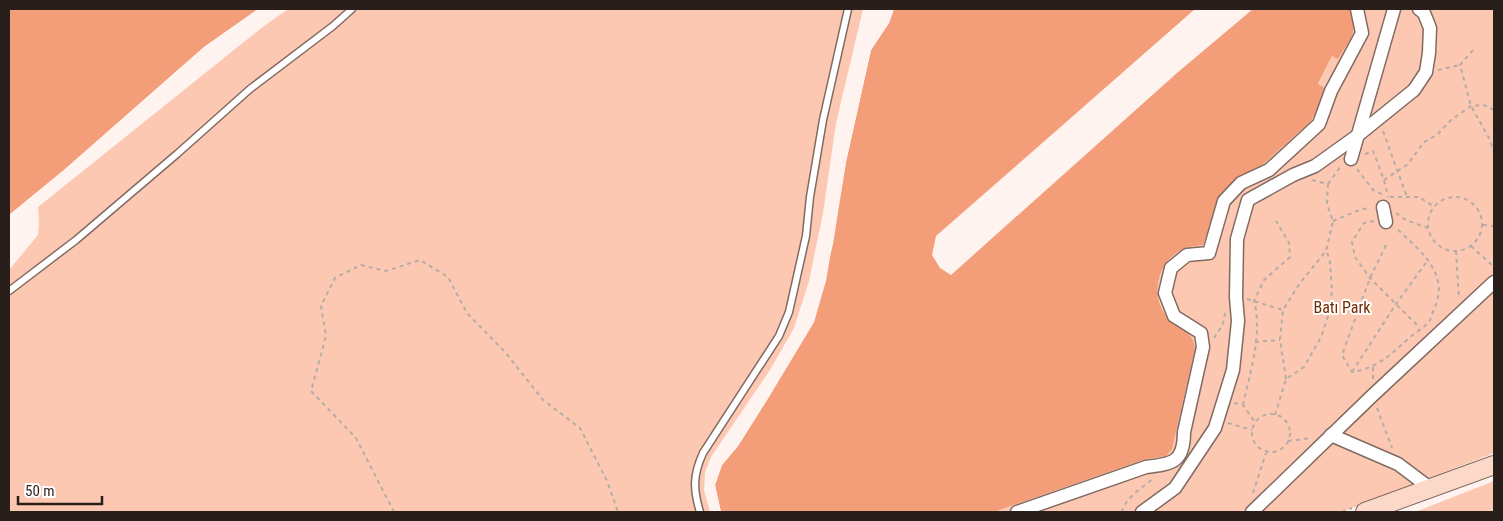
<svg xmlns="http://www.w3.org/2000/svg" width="1503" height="521" font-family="'Roboto Condensed',sans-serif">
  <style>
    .green { fill: #fdc8b2 }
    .water { fill: #f39e79 }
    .pier { fill: #fef3ef }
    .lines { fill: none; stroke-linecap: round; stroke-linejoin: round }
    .service-casing { stroke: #816a61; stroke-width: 9 }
    .minor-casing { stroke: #816a61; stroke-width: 15 }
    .secondary-casing { stroke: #816a61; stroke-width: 20 }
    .path { stroke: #b5aba7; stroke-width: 2; stroke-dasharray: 4 4; stroke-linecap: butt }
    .service { stroke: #fff; stroke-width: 6 }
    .minor { stroke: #fff; stroke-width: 12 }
    .secondary { stroke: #fbd8c8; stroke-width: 18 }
    .labels { text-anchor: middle; stroke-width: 4; stroke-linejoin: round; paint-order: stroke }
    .park-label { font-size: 16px; fill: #742900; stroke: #fff }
  </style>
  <rect width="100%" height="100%" fill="#fef3ef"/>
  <!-- green -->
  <g class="green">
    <path d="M288 9H863L836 123 823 213 809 281 794 328 770 370 711 457 705 473 704 490 710 512H9V270L38 235 39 222 38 207 260 29Z"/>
    <path d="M1350 9H1494V453L1342 512H994L1143 460 1166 456 1178 327C1150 308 1151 264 1183 249 1189 246 1196 246 1203 245L1217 201 1226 187 1234 181 1260 167 1310 122 1318 85 1332 56 1338 58 1354 23Z"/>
    <path d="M1494 481V512H1415Z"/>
  </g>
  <!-- water -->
  <g class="water">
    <path d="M9 9H258L204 47 64 170 9 215Z"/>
    <path d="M894 9H1195L936 236 932 255 940 268 951 275 1177 73 1253 9H1350C1358 35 1351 37 1338 59L1332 56 1318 84 1325 88 1320 105 1310 122 1260 167 1234 181 1221 195 1203 245C1196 246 1190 246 1184 249 1159 259 1150 292 1165 314 1171 324 1185 327 1191 337 1193 339 1194 344 1195 348L1172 449 1166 456 1143 460 994 512H721L715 485 722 465 738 446 767 400 814 322 833 244 846 162 871 50 889 23Z"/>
  </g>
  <!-- pier -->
  <g class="pier">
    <path d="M258 9H260L259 11 206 49 65 172 9 218V215L64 170 204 47Z"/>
    <path d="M891 9H894L889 23 871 50 846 162 826 281 814 322 767 400 738 446 722 465 715 485 721 512H718L713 484 720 464 736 444 765 398 811 321 823 280 844 161 869 50 887 22Z"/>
  </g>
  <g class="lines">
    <!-- service casing -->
    <g class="service-casing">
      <g id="service">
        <path d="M9 291 76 240 177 154 250 89 333 26 352 9"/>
        <path d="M700 512C693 489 693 475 703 453L779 336 789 312 806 236 810 197 823 120 848 9"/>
      </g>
    </g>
    <!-- minor casing -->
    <g class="minor-casing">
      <g id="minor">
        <path d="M1351 159 1394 9"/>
        <path d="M1383 207 1386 222"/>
        <path d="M1331 435 1398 464 1430 488"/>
        <path d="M1017 512 1146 467C1173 464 1184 462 1184 432L1203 347 1201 333 1174 316 1165 293 1171 268 1187 255 1209 253 1224 201 1241 183 1269 170 1319 124 1331 91 1362 33 1357 9"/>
        <path d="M1142 512 1175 488 1215 428 1233 370 1238 321 1236 297 1237 239 1248 200 1293 175 1315 166 1357 136 1414 90 1426 72 1429 53 1430 28 1424 13 1419 9"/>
        <path d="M1252 512 1373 395 1494 282"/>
      </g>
    </g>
    <!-- secondary casing -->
    <g class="secondary-casing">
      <path id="secondary" d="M1365 512 1494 465"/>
    </g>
    <!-- path -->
    <g class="path">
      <path d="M1473 50 1460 65 1471 106 1489 138 1494 152"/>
      <path d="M1438 70 1460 65"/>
      <path d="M1383 131 1407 197"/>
      <path d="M1365 154 1373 151 1384 180 1388 197"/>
      <path d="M1357 169 1373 190 1384 195"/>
      <path d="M1384 180 1408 164 1424 142 1437 135 1451 120 1471 106 1484 105 1494 110"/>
      <path d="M1328 184 1341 166"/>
      <circle cx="1455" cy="224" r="27"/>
      <path d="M1390 197H1419L1433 206"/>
      <path d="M1396 213 1406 220 1428 228"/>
      <path d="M1333 221 1362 209 1370 208"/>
      <path d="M1374 221 1364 223 1352 242 1355 257 1370 278 1420 328"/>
      <path d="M1483 225 1494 226"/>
      <path d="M1386 245 1370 278 1342 355 1352 372C1377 368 1389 356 1407 340 1413 334 1422 329 1428 323 1431 320 1432 314 1434 309 1451 273 1419 250 1395 227"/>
      <path d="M1471 246 1494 267"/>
      <path d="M1456 251 1459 299"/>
      <path d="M1247 299 1283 310"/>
      <path d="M1214 338 1223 324 1225 313"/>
      <path d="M1255 342 1280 340"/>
      <path d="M1352 372 1396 304 1428 260"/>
      <path d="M1286 379 1280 340 1283 310 1300 283 1326 251 1333 221 1327 204 1328 184 1312 180"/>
      <path d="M1373 379V367"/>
      <path d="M1234 403 1243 405 1255 422"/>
      <path d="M1243 405C1250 372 1263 334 1254 301L1264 280 1290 257 1289 243 1276 221"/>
      <path d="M1377 408 1392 448"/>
      <circle cx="1271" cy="433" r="19"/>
      <path d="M1275 415 1286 379 1304 367 1322 335 1328 316 1332 291 1330 262 1327 252"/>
      <path d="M1228 423 1252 430"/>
      <path d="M1288 441 1311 438"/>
      <path d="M1253 493 1266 453"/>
      <path d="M394 512 356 438 311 391 326 336 321 306 335 278 361 265 386 271 420 260 448 277 467 313 505 352 543 400 580 428 607 481 618 512"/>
      <path d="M1122 512C1125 498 1143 487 1154 478"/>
      <path d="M1342 512 1352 508"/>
    </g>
    <!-- service -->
    <use href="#service" class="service"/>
    <!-- minor -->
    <use href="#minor" class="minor"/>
    <!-- secondary -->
    <use href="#secondary" class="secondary"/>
  </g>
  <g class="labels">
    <!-- park labels -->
    <g class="park-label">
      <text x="1342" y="313">Batı Park</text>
    </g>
  </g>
  <!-- border -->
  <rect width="1503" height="521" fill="none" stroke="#281f1b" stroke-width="20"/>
  <!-- scale -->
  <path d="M18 496v8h84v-8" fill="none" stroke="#281f1b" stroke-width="2.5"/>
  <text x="25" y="496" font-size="15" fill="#281f1b" stroke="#ffffff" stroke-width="4" paint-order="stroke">50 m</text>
</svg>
